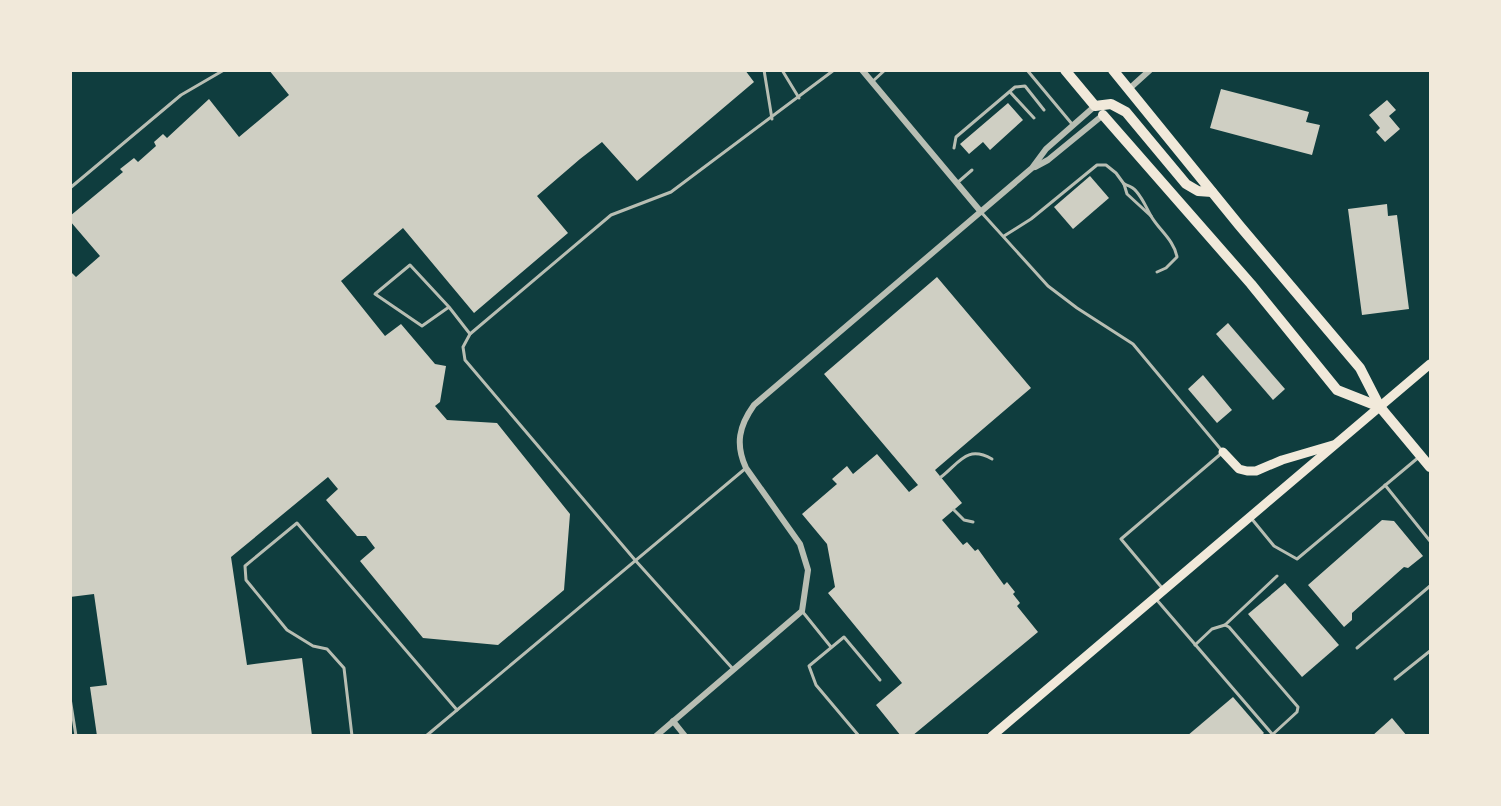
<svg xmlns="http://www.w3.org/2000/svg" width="1501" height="806" font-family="'Alegreya Sans',sans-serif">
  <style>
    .building { fill: #cfcfc3 }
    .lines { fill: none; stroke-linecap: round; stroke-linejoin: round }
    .service { stroke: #b8beb3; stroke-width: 3 }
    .minor { stroke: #b8beb3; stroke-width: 6 }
    .secondary { stroke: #f1e9da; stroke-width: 9 }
    .primary { stroke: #f1e9da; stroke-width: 10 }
  </style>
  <rect width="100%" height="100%" fill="#0f3d3e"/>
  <!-- building -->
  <g class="building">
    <path d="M269 70H745L754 82 637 181 602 142 580 159 537 196 568 233 474 313 403 228 341 281 385 336 401 324 435 364 446 366 440 402 435 406 447 420 497 423 570 514 564 590 498 645 423 638 360 561 375 548 366 536H357L326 500 338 489 328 477 231 557 247 665 302 658 312 736H97L90 687 107 685 94 594 70 597V271L76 277 100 256 70 221V216L123 172 120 169 134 158 138 162 156 146 154 142 163 134 167 138 209 99 239 137 289 95Z"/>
    <path d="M1221 89 1309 112 1306 122 1320 125 1312 155 1210 128Z"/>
    <path d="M1387 100 1396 110 1389 116 1400 129 1385 142 1376 132 1380 128 1369 115Z"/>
    <path d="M1008 103 1023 120 990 150 983 142 969 154 960 144Z"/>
    <path d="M1090 176 1109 198 1073 229 1054 207Z"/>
    <path d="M1387 204 1388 216 1397 215 1409 309 1362 315 1348 209Z"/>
    <path d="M937 277 1031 388 935 470 962 503 942 520 963 545 967 542 975 551 978 549 1004 585 1007 582 1015 592 1013 594 1020 603 1017 606 1038 632 912 736H901L876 705 902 683 828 593 835 587 827 544 802 514 837 484 832 479 847 466 853 474 877 454 909 492 918 485 824 374Z"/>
    <path d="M1228 323 1285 389 1273 400 1216 334Z"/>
    <path d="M1203 375 1232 410 1217 423 1188 389Z"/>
    <path d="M1382 520 1394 521 1423 556 1408 568 1404 567 1352 613V620L1344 627 1308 585Z"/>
    <path d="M1285 583 1339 645 1302 677 1248 614Z"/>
    <path d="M1233 697 1264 733 1261 736H1187Z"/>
    <path d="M1392 718 1407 736H1372Z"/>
  </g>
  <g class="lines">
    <!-- service -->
    <g class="service">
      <path d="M764 70 772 119"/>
      <path d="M782 70 799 98"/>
      <path d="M1027 70 1072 124"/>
      <path d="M873 81 885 70"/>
      <path d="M1010 92 1034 118"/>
      <path d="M954 148 956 137 1015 87 1025 86 1044 110"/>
      <path d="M957 183 972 170"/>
      <path d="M1124 184C1129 186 1133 187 1136 191 1143 199 1146 207 1151 216 1159 230 1174 240 1177 257L1166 268 1157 272"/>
      <path d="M70 188 181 95 224 70"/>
      <path d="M981 212 1048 286 1077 308 1133 344 1223 452 1121 539 1163 589"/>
      <path d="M1004 236 1031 219 1097 165H1106L1116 173 1124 184 1127 194 1151 216"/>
      <path d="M449 307 422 326 375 294 410 265 449 307 470 334"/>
      <path d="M941 477C960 462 967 445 992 459"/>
      <path d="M1385 485 1430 541"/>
      <path d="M954 510 964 520 973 522"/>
      <path d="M1251 518 1274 546 1297 559 1419 457"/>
      <path d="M1156 599 1273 735"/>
      <path d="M802 611 831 647"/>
      <path d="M1225 625 1277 576"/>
      <path d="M1195 645 1212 629 1225 625 1229 627 1298 707 1297 712 1272 735"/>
      <path d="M1357 648 1430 586"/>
      <path d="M733 669 635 560 465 360 463 347 470 334 611 215 671 192 834 70"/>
      <path d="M1395 679 1430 651"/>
      <path d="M70 698 76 736"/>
      <path d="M352 736 344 668 327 649 313 646 287 630 246 580 245 566 297 523 457 710"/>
      <path d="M426 736 746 468"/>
      <path d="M859 736 816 685 809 666 844 637 880 680"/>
    </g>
    <!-- minor -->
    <g class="minor">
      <path d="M862 70 981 212"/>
      <path d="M1129 89 1150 70"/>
      <path d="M1035 167 1048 160 1103 115"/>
      <path d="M673 721 685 736"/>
      <path d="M656 736 802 611 808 570 800 544 746 468C735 444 739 426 754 405L1032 168 1046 149 1095 106"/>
    </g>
    <!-- secondary -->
    <g class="secondary">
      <path d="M1223 452 1239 469 1247 471H1256L1282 460 1333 445"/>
      <path d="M992 736 1430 364"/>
    </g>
    <!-- primary -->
    <g class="primary">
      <path d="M1065 70 1095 106 1111 104 1126 112 1186 184 1198 191 1212 192"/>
      <path d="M1113 70 1239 225 1360 368 1380 407 1430 467"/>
      <path d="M1103 115 1251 284 1337 390 1380 407"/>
    </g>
  </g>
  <!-- border -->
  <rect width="1501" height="806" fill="none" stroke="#f1e9da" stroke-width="144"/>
</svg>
